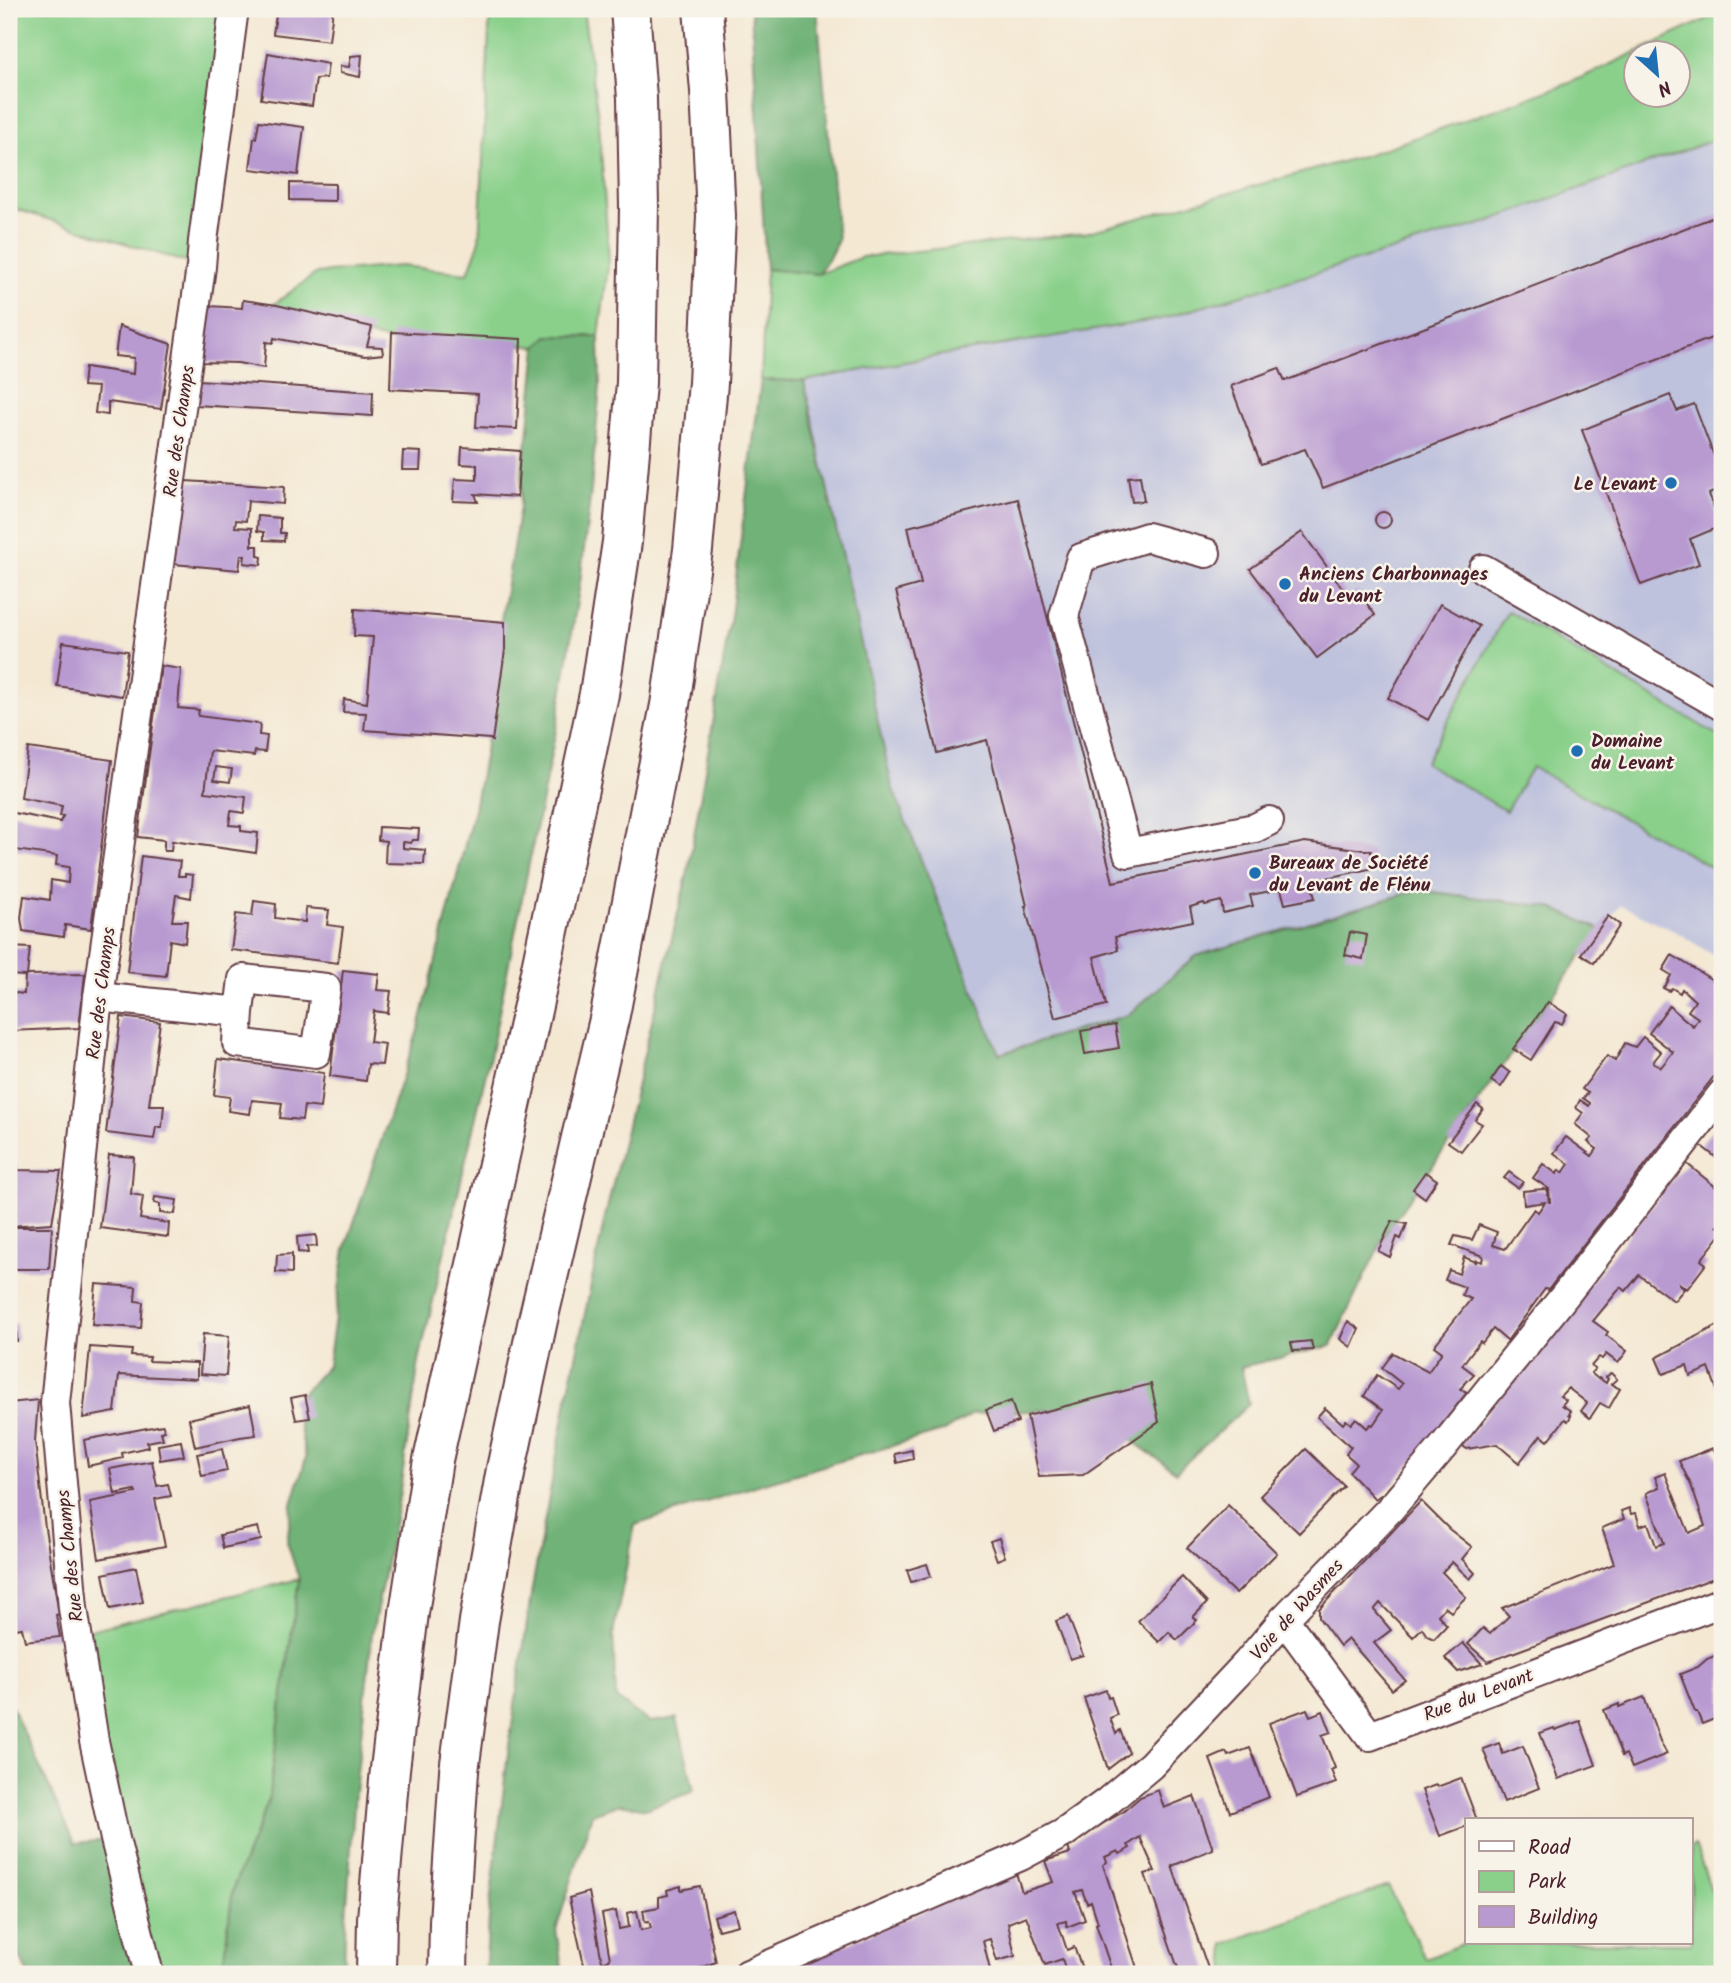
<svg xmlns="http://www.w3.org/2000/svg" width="1731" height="1983" font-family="Kalam,sans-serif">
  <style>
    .industrial { fill: #bfc2dd }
    .green { fill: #8ad08b; stroke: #6a785b; stroke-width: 2; fill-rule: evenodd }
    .forest { fill: #6fb277; stroke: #5c6851; stroke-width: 2 }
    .building { fill: #b89ad1 }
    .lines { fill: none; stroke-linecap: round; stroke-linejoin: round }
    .minor-casing { stroke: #643d44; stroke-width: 32 }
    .motorway-casing { stroke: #643d44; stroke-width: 42 }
    .minor { stroke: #fff; stroke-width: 28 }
    .motorway { stroke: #fff; stroke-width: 38 }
    .poi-dot { fill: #1f6fb2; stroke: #f7f3e8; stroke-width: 2.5 }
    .labels { text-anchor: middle; stroke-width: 5; stroke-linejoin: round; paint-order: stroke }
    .street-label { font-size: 19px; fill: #4a1f2b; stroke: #f7f3e8 }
    .poi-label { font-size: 19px; font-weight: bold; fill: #4a1f2b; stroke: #f7f3e8; text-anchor: start }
  </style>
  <rect width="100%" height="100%" fill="#f7f3e8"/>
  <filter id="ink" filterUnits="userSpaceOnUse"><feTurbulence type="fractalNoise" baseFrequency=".0143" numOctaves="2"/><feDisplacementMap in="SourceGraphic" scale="14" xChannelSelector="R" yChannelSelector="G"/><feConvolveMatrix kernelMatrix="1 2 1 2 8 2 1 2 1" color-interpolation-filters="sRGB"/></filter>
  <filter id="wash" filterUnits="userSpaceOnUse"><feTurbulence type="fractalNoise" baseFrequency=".00686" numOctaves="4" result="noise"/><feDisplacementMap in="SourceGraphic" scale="28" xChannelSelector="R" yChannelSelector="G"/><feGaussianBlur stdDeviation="1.57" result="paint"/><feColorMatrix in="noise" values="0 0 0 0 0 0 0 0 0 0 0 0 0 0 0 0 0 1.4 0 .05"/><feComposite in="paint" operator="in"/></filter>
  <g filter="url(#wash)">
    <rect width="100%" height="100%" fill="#f4e8d3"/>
    <!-- industrial -->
    <path class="industrial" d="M1722 137V961L1682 935 1621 905 1600 929 1550 907 1196 956 1128 1015 999 1054 892 787 804 381 942 355 1161 319 1481 224Z"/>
    <!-- green -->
    <g class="green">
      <path d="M9 9H235L201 267 9 207Z"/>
      <path d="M490 9H583L599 124 609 259 599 336H548L537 347 487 341 388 340 342 330 270 307 317 273 401 266 468 273 479 243Z"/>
      <path d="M1722 12V137L1481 224 1161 319 942 355 804 381 761 380 766 269 818 274 862 257 1085 233 1366 155 1570 83ZM1636 52H1678V94H1636Z"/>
      <path d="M1508 611 1722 738V873L1532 767 1506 811 1425 763Z"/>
      <path d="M299 1579 268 1802 233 1888 222 1974H149L77 1633Z"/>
      <path d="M1695 1845 1722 1921V1974H1226L1224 1944 1388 1886 1426 1959 1467 1942 1691 1943V1847Z"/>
    </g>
    <!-- forest -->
    <g class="forest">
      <path d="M751 9H817L838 240 828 260 818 274 766 269Z"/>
      <path d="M548 336 599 337 600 386 591 490 580 583 558 720 491 1052 419 1361 398 1504 372 1634 355 1792 345 1932 344 1974H222L233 1888 268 1802 299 1579 287 1542 292 1504 306 1458 299 1424 301 1395 328 1365 345 1249 419 1027 474 809 485 752 499 632 520 507 523 461 528 437 537 347Z"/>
      <path d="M761 380 804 381 892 787 999 1054 1128 1015 1196 956 1418 890 1550 907 1600 929 1386 1232 1331 1346 1241 1367 1249 1404 1176 1472 1086 1408 973 1414 946 1430 758 1485 635 1525 613 1634 616 1698 649 1722 677 1718 694 1791 646 1809 620 1804 592 1814 556 1930 563 1974H485L490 1904 508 1753 532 1588 566 1405 605 1217 688 871 731 616Z"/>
      <path d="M9 1701 75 1843 115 1839 149 1974H29L9 1937Z"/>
    </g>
    <g id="blocks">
      <!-- building -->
      <g class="building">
        <path d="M277 9H333L329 41 273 34Z"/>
        <path d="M268 53 328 64 326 78 316 79 312 106 261 99Z"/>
        <path d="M362 55 360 77 340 73V66L349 67 351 56Z"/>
        <path d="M259 121 304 127 298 175 250 169 254 138H256Z"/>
        <path d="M290 183 335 184V201L290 200Z"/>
        <path d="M1722 214V334L1323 488 1305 449 1261 464 1231 386 1279 368 1285 381Z"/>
        <path d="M243 300 277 305 372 327 367 346 382 347 383 354 365 356 274 338 273 343 266 342 264 368 238 363 202 362 209 306 242 308Z"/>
        <path d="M119 326 171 344 161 409 108 402V415L95 413 98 387 83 386 85 367 133 374 134 358 115 356Z"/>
        <path d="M392 332 521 339 517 429 476 427 478 394 390 389Z"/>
        <path d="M198 380 373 392 372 416 197 405Z"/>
        <path d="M1670 395 1677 411 1694 404 1722 477V488L1709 494 1721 526 1690 539 1699 564 1641 585 1582 430Z"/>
        <path d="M462 447 520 451 517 497 475 494 478 502 453 501 455 479 477 480V465L461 464Z"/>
        <path d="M403 451 421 452 420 470H402Z"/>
        <path d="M1140 476 1144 501 1132 502 1128 477Z"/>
        <path d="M185 481 284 487 283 504 248 501 246 521 236 520 235 527 252 528V546H258V556L262 557 261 565 244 563 245 555H241L239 570 174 564Z"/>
        <path d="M1018 499 1113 882 1305 842 1371 851 1374 868 1313 881 1311 883 1315 898 1285 904 1281 889 1250 895 1253 906 1223 913 1221 901 1205 905 1204 903 1190 907 1193 921 1115 937 1118 950 1094 957 1106 1005 1055 1018 1025 906H1027L987 740 937 753 896 591 921 584 908 527Z"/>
        <circle cx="1383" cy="520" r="8"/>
        <path d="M258 516 280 518V533H285L284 541 264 540V532L257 531Z"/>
        <path d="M1302 532 1348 596 1358 591 1375 615 1317 658 1250 569Z"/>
        <path d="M1440 604 1479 626 1428 720 1388 698Z"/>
        <path d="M355 609 505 622V650L492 741 490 739 364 730 366 713 343 712 344 699 367 703 373 637 354 636Z"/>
        <path d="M63 642 128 651 122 696 57 686Z"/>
        <path d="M161 666 181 669 178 708 199 710 198 716 260 724 259 735 267 736 265 752 255 751 254 756 210 751 205 792 246 797 244 813 231 811 229 825 241 826V831L258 833 256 853 172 841 171 851H164V840L138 837Z"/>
        <path d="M28 748 112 760 91 929 65 925 64 937 23 931 21 918 24 896 50 900 51 880 68 883 69 867 56 865 57 856 9 849V812L60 822 63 816H60L62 806 21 798Z"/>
        <path d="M216 767 232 769 230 782 214 780Z"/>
        <path d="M379 827 419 829 418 840H413L411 843 403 842V848L425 850 424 864 385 863 386 841 378 840Z"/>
        <path d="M141 856 180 861 178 876H185V874L193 875 191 898 176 895 172 921H187L185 943 170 940 166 976 127 972Z"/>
        <path d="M254 901 276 904 275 918 305 922 306 908 329 910 327 925 343 927 338 963 231 950 236 914 252 916Z"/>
        <path d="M1608 916 1620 925 1594 963 1581 954Z"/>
        <path d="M1350 932 1367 935 1363 959 1345 955Z"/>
        <path d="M9 947 30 948 27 975 25 976 9 975Z"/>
        <path d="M1672 955 1722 986V1066L1548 1290 1545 1289 1507 1341 1493 1329 1482 1343 1480 1341 1462 1365 1474 1374 1460 1389 1467 1392 1416 1458 1385 1492 1375 1499 1349 1472 1356 1463 1346 1454 1351 1447 1317 1417 1325 1408 1343 1424 1346 1420 1351 1424 1356 1418 1367 1428 1371 1424 1373 1425 1383 1410 1364 1396 1377 1375 1398 1389 1402 1384 1382 1368 1393 1353 1428 1372 1442 1352 1434 1346 1471 1299 1462 1295 1465 1287 1445 1280 1449 1270 1459 1274 1464 1257 1476 1262V1260L1482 1262 1483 1256 1451 1245 1455 1236 1472 1240 1479 1225 1497 1232 1493 1245 1505 1249 1534 1209 1538 1212 1545 1202 1524 1205 1523 1191 1543 1189 1547 1190 1549 1202H1550L1549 1189 1533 1178 1543 1164 1557 1174 1559 1170 1563 1173 1569 1164 1554 1153 1566 1137 1592 1156 1597 1149 1588 1142 1592 1138 1575 1124 1583 1113 1576 1108 1580 1100 1589 1106 1590 1103 1583 1098 1588 1093 1582 1089 1607 1056 1615 1061 1625 1043 1635 1047 1643 1037 1661 1052 1653 1062 1661 1067 1673 1052 1649 1033 1669 1006 1693 1026 1698 1018 1688 1011 1695 1001 1682 989 1680 993 1672 988 1669 991 1663 988 1666 985 1671 975 1663 970Z"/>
        <path d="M343 970 379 974 377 990 391 991 388 1013 374 1011 370 1042 385 1044 382 1065 368 1064 366 1081 330 1076Z"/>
        <path d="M85 974 79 1028 9 1031V992L24 994 25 976 27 975Z"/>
        <path d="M1548 1002 1567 1014 1562 1024 1555 1022 1531 1060 1513 1049Z"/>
        <path d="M121 1017 160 1022 149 1105H164L162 1127H156L154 1139 106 1133Z"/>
        <path d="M1115 1025 1119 1048 1085 1054 1081 1031Z"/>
        <path d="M218 1059 324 1073 320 1108 304 1106 302 1120 280 1118 282 1103 252 1100 250 1114 228 1111 230 1097 214 1095Z"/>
        <path d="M1501 1066 1510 1073 1501 1087 1491 1081Z"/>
        <path d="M1477 1104 1483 1109 1475 1120 1482 1124 1461 1151 1448 1142Z"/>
        <path d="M1722 1118V1162L1700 1145Z"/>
        <path d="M109 1155 134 1157 131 1194 143 1196 140 1219 169 1223 168 1237 100 1228Z"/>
        <path d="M1686 1163 1722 1192V1219L1717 1226 1722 1230V1233L1701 1260 1706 1264 1687 1289 1679 1283V1284L1684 1289 1674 1301 1639 1275 1626 1291 1621 1287 1593 1321 1608 1332 1606 1335 1627 1351 1618 1363 1606 1354 1602 1359 1599 1357 1591 1366 1595 1369 1591 1373 1598 1379 1599 1378 1606 1383 1608 1379 1606 1377 1611 1373 1617 1379 1611 1384 1620 1389 1609 1408 1600 1403 1590 1418 1581 1411 1587 1403 1568 1388 1560 1396 1566 1400 1562 1405 1571 1411 1569 1414 1571 1416 1568 1421 1565 1419 1548 1441 1541 1435 1519 1463 1497 1444 1467 1449 1461 1445Z"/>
        <path d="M9 1165H17L16 1170 61 1171 52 1223 9 1226Z"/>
        <path d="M1425 1172 1437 1180 1425 1198 1413 1189Z"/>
        <path d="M1509 1172 1523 1182 1518 1188 1504 1178Z"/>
        <path d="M155 1197 177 1200 175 1214 160 1213V1204L154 1203Z"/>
        <path d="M1392 1221 1407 1224 1401 1239 1397 1237 1390 1257 1378 1251Z"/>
        <path d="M9 1227H52L49 1269H14L12 1244 9 1245Z"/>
        <path d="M316 1235 317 1246 307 1247 308 1253 298 1252 297 1237Z"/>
        <path d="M292 1254V1273L276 1272 277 1255Z"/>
        <path d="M96 1284 136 1287 135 1301 143 1302 141 1328 92 1325Z"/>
        <path d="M1348 1321 1359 1329 1351 1347 1340 1339Z"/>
        <path d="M1722 1323V1404L1709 1368 1690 1376 1687 1365 1663 1374 1656 1358Z"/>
        <path d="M9 1324H16L17 1341H9Z"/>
        <path d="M203 1334 229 1336 226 1376 200 1374Z"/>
        <path d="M1311 1341 1313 1350 1293 1351 1291 1343Z"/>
        <path d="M90 1347 132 1350 131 1356 150 1357 149 1361 197 1363V1379L119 1375 115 1412 83 1418Z"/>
        <path d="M1151 1384 1159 1422 1083 1475 1039 1477 1027 1416Z"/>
        <path d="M305 1395 310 1418 296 1420 291 1398Z"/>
        <path d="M38 1400 35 1441 45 1528 59 1614 56 1615 60 1637 25 1641 22 1628 9 1630V1403Z"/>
        <path d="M1011 1401 1018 1422 994 1431 986 1410Z"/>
        <path d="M250 1405 256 1435 240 1437 195 1447 189 1419Z"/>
        <path d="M163 1425 164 1431 161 1432 163 1439 147 1442 148 1447 122 1453 123 1458 88 1466 84 1440Z"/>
        <path d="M181 1441 184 1456 160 1460 158 1445Z"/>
        <path d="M1713 1448 1722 1464V1575L1488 1662 1468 1644 1483 1628 1490 1634 1509 1616 1502 1608 1614 1564 1602 1528 1624 1519 1621 1511 1629 1508 1631 1514 1636 1513 1640 1526 1648 1523 1656 1546 1664 1543 1646 1493 1659 1487 1655 1477 1665 1473 1689 1533 1705 1526 1691 1485 1679 1461Z"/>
        <path d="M222 1449 227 1471 202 1476 197 1454Z"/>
        <path d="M1306 1449 1344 1486 1299 1533 1260 1496Z"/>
        <path d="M912 1450 913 1459 897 1463 895 1454Z"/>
        <path d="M152 1461 157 1486 168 1484 171 1496 155 1499 165 1546 99 1559 90 1502 136 1493 135 1490 115 1494 110 1469Z"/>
        <path d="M1421 1501 1449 1529 1472 1547 1462 1559 1475 1573 1470 1579 1452 1562 1442 1572 1466 1597 1451 1612 1445 1607 1438 1615 1447 1625 1434 1639 1427 1636 1422 1628 1413 1637 1380 1603 1374 1610 1391 1630 1374 1643 1405 1680 1392 1690 1348 1639 1340 1646 1319 1618V1609Z"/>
        <path d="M1228 1505 1277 1553 1236 1594 1187 1548Z"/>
        <path d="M258 1527 261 1540 223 1548 220 1535Z"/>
        <path d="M999 1538 1005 1557 997 1560 990 1541Z"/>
        <path d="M927 1564 931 1576 911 1582 907 1570Z"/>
        <path d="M136 1567 143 1602 110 1609 103 1574Z"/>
        <path d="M1182 1577 1207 1603 1193 1617 1197 1620 1177 1640 1169 1632 1159 1642 1138 1621Z"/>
        <path d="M1068 1616 1083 1655 1070 1659 1056 1621Z"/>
        <path d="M1463 1643 1482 1664 1458 1672 1445 1658Z"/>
        <path d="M1722 1653V1716L1702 1724 1697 1712H1695L1680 1674 1698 1667 1707 1659Z"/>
        <path d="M1106 1690 1108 1698 1111 1697 1117 1715 1110 1718 1116 1734 1120 1730 1129 1753 1108 1769 1084 1698Z"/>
        <path d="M1644 1697 1660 1741 1667 1754 1632 1768 1626 1754 1622 1756 1604 1710 1619 1704V1707Z"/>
        <path d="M1307 1709 1310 1716 1323 1711 1331 1732 1322 1735 1335 1768 1331 1770 1336 1783 1297 1797 1269 1723Z"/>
        <path d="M1580 1721 1596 1765 1558 1779 1540 1733 1554 1728 1555 1730Z"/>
        <path d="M1499 1743 1503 1754 1523 1746 1539 1788 1504 1802 1483 1749Z"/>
        <path d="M1250 1748 1269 1797 1230 1812 1210 1759 1226 1752 1228 1756Z"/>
        <path d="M1461 1778 1477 1820H1467V1826L1440 1836 1422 1790 1436 1785 1437 1787Z"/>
        <path d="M1158 1790 1164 1808 1194 1796 1213 1849 1172 1866 1210 1974H1180L1145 1874 1155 1871 1140 1837 1128 1845 1130 1848 1120 1854 1118 1851 1105 1857 1107 1862 1103 1865 1139 1974H1113L1096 1924 1098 1923 1091 1901 1087 1903 1082 1890 1075 1892 1085 1920 1067 1927 1066 1921 1058 1923 1067 1950 1074 1947 1084 1974H1067L1062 1959 1045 1965 1026 1916 1008 1923 1015 1956 997 1961 990 1939 983 1941 991 1974H937L936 1972 928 1974H905L904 1970 886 1974H774L1016 1873 1022 1892 1053 1882 1045 1861 1070 1853 1067 1844 1123 1812 1140 1797Z"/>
        <path d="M681 1886V1890L700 1886 716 1962 684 1974H586L569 1898 589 1892 602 1962 610 1959 602 1914 616 1911 619 1929 629 1927 627 1913 637 1911 641 1930 651 1928 649 1921 645 1922 643 1910 659 1907V1897L668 1895 667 1890Z"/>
        <path d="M734 1910 738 1925 718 1930 714 1916Z"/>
      </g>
    </g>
  </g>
  <g filter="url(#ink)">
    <use href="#blocks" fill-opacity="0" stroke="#643d44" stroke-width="2"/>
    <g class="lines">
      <!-- minor casing -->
      <g class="minor-casing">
        <g id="minor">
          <path d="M1206 553 1147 537 1081 558 1064 616 1128 853 1255 828 1269 821"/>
          <path d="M1483 569 1722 706"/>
          <path d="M98 997 239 1012 237 1043 316 1053 326 988 243 979 239 1012"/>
          <path d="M1284 1619 1370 1736 1722 1602"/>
          <path d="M149 1974 115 1839 94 1741 73 1608 55 1403 98 997 201 267 203 241 234 9"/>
          <path d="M748 1974 1021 1856 1064 1833 1107 1802 1151 1765 1247 1663 1284 1619 1391 1508 1442 1448 1562 1299 1722 1094"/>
        </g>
      </g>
      <!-- motorway casing -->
      <g class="motorway-casing">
        <g id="motorway">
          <path d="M376 1974 377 1919 390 1769 409 1613 433 1460 534 1001 599 694 622 542 636 383 639 207 637 98 630 9"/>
          <path d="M448 1974 449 1922 459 1771 479 1621 506 1469 538 1320 610 1015 670 705 693 550 708 383 716 216 710 91 703 9"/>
        </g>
      </g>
      <!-- minor -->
      <use href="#minor" class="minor"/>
      <!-- motorway -->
      <use href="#motorway" class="motorway"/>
    </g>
  </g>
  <!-- markers -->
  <g class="poi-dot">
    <circle cx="1671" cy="483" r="7"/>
    <circle cx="1285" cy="584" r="7"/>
    <circle cx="1577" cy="751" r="7"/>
    <circle cx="1255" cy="873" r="7"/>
  </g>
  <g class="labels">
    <!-- street labels -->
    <g class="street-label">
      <text transform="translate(178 431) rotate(-82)" y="7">Rue des Champs</text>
      <text transform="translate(100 993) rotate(-83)" y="7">Rue des Champs</text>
      <text transform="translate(69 1556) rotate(-96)" y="7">Rue des Champs</text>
      <text transform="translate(1296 1609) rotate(-48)" y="7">Voie de Wasmes</text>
      <text transform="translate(1478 1694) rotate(-21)" y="7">Rue du Levant</text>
    </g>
    <!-- poi labels -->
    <g class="poi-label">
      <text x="1657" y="490" text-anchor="end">Le Levant</text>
      <text x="1299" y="580">Anciens Charbonnages<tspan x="1299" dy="22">du Levant</tspan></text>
      <text x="1591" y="747">Domaine<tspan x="1591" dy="22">du Levant</tspan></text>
      <text x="1269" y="869">Bureaux de Société<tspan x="1269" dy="22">du Levant de Flénu</tspan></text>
    </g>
  </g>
  <!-- margin -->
  <rect width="1731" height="1983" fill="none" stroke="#f7f3e8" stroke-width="35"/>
  <!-- legend -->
  <rect x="1465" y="1818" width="228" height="126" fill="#f7f3e8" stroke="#b29e9c" stroke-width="2"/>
  <rect x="1479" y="1841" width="35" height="10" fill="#ffffff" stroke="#b29e9c" stroke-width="2"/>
  <text x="1528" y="1854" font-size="21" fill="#4a1f2b">Road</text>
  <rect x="1479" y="1871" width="35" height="21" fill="#8ad08b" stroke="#b29e9c" stroke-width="2"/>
  <text x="1528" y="1888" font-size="21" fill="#4a1f2b">Park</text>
  <rect x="1479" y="1906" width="35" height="21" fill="#b89ad1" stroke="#b29e9c" stroke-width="2"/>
  <text x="1528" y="1924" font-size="21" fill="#4a1f2b">Building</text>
  <!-- north arrow -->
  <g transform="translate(1657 74) rotate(153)"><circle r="33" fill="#f7f3e8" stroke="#b29e9c" stroke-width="2"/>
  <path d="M0-5L12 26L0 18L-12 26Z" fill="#1f6fb2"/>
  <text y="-10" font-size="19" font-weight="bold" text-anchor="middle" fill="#4a1f2b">N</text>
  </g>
</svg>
